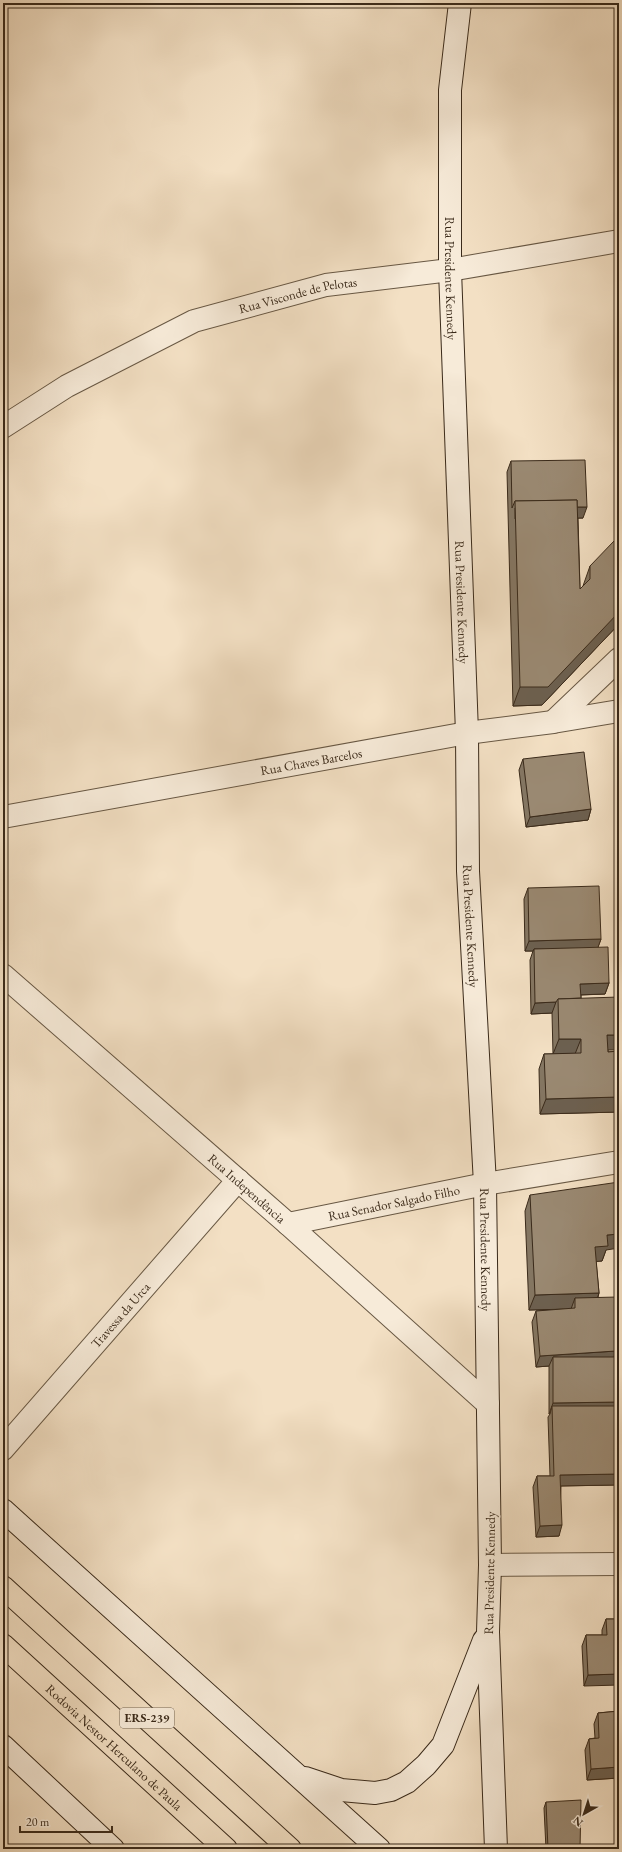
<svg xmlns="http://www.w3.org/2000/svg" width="622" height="1852" font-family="'EB Garamond',serif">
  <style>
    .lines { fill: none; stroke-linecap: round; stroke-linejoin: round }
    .minor-casing { stroke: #685844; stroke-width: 24 }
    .secondary-casing { stroke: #3a2a1a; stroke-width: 24 }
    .trunk-casing { stroke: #3a2a1a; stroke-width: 24 }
    .minor { stroke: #f7ebd9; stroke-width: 22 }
    .secondary { stroke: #f7ebd9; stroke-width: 22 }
    .trunk { stroke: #f3e0c4; stroke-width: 22 }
    .wall { fill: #847662; stroke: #3a2a1a }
    .shaded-wall { fill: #6c6050; stroke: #3a2a1a }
    .building { fill: #9a8972; stroke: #3a2a1a }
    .labels { text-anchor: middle; stroke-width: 3.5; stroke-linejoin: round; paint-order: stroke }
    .shield { fill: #f7ebd9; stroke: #736453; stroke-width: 1 }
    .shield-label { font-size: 12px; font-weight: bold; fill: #3a2a1a }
    .street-label { font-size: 13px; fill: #3a2a1a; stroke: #f7ebd9 }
  </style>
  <rect width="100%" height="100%" fill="#f3e0c4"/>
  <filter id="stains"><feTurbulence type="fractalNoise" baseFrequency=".005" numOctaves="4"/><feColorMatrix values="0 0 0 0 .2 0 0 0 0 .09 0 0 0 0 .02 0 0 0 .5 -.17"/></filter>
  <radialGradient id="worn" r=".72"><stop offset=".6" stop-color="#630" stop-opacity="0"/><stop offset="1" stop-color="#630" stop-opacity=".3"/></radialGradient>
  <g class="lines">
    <!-- minor casing -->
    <g class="minor-casing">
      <g id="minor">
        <path id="s1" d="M3 427 67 386 194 321 326 285 450 270 619 241"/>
        <path d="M553 722 619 659"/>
        <path id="s2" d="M3 817 467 733 553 722 619 711"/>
        <path id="s3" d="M3 975 288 1224 488 1404"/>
        <path id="s4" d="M288 1224 485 1184 619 1162"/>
        <path id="s5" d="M3 1449 238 1180"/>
        <path d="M490 1565 619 1564"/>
      </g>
    </g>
    <!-- secondary casing -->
    <g class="secondary-casing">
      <g id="secondary">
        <path id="s6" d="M460 3 450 90V270L467 733 468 871 485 1184 490 1565 488 1632 496 1849"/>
        <path d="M3 1510 379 1849"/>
        <path d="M3 1746 113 1849"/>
        <path d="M305 1778 341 1790 375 1793 391 1790 407 1782 426 1765 443 1745 484 1640"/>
      </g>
    </g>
    <!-- trunk casing -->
    <g class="trunk-casing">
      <g id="trunk">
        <path d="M3 1587 290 1849"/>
        <path id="s7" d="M3 1645 226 1849"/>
      </g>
    </g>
    <!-- minor -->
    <use href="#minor" class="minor"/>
    <!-- secondary -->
    <use href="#secondary" class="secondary"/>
    <!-- trunk -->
    <use href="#trunk" class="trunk"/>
  </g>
  <!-- wall -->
  <g class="wall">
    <path d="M511 461 583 518H578L580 589 583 586 590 566 619 546V624L542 705 513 706 507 472Z"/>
    <path d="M523 759 591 809 588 820 526 827 519 770Z"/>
    <path d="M528 888 601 939 598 947 609 983 605 994 581 995V998L608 1050V1052L619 1051V1112L540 1114 539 1069 544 1054H553L552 1013 531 1014 530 960 533 951H525L524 899Z"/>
    <path d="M530 1195 606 1250 602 1261H596L599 1293 598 1297 619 1309V1344L617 1349H616L614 1357 617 1413 619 1474 615 1485 561 1486 559 1536 536 1537 533 1487 537 1476H550L548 1417 550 1414H549V1366L536 1367 532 1322 536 1311 563 1309 529 1310 525 1211Z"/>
    <path d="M606 1619H619L584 1686 582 1646 586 1635H602V1630Z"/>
    <path d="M619 1711V1778L587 1780 585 1750 589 1739 595 1738 594 1724 598 1713Z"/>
    <path d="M546 1802 580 1849H546L544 1808Z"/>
  </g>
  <!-- shaded-wall -->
  <g class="shaded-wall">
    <path d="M587 507 583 518 515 519V508Z"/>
    <path d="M619 612V624L542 705 513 706 520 687Z"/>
    <path d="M591 809 588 820 526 827 530 817Z"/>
    <path d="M601 939 597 950 534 949 533 951H525L529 941Z"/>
    <path d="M609 983 605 994 576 995 580 984Z"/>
    <path d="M556 1002 552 1013 531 1014 535 1003Z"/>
    <path d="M607 1035H619V1050H602Z"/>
    <path d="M559 1039H581L575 1054H553Z"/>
    <path d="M619 1097V1112L540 1114 546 1099Z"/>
    <path d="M619 1234V1248L606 1250 602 1261 590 1262 595 1247 607 1235Z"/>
    <path d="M599 1293 594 1308 575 1298 571 1309 529 1310 535 1295Z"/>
    <path d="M619 1338V1344L617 1349 611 1350 615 1339Z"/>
    <path d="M616 1351 612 1362 553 1357 549 1366 536 1367 540 1356Z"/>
    <path d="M619 1402V1413L553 1414 552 1406 550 1414H549L553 1403Z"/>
    <path d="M619 1474 615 1485 556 1486 560 1475Z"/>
    <path d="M562 1525 559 1536 536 1537 540 1526Z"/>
    <path d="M619 1674V1685L584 1686 588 1675Z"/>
    <path d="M619 1767V1778L587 1780 591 1769Z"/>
  </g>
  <!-- building -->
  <g class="building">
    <path d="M585 460 587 507H577V500L515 501 512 508 511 461Z"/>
    <path d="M577 500 580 589 590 579V566L614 541 619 546V612L548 687H520L515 501Z"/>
    <path d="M584 752 591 809 530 817 523 759Z"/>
    <path d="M599 886 601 939 529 941 528 888Z"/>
    <path d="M608 947 609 983 580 984 581 998 558 999 556 1002 535 1003 534 949Z"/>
    <path d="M619 997V1035H607L608 1052 619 1051V1097L546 1099 544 1054 581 1053V1039H559L558 999Z"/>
    <path d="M619 1182V1234L607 1235 608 1246 595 1247 599 1293 535 1295 530 1195Z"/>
    <path d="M618 1297 619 1309V1338L615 1339 616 1351 540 1356 536 1311 575 1308V1298Z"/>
    <path d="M553 1357H619V1402L553 1403Z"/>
    <path d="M552 1406H617L619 1474 560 1475 562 1525 540 1526 537 1476H554Z"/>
    <path d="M606 1619H619V1674L588 1675 586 1635H607Z"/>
    <path d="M619 1711V1767L591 1769 589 1739 599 1738 598 1713Z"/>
    <path d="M581 1800 580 1849H548L546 1802Z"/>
  </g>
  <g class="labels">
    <!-- shield labels -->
    <rect class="shield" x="120" y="1708" width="54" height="20" rx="3"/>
    <g class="shield-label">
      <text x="147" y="1722">ERS-239</text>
    </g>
    <!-- street labels -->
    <g class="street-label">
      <text dy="5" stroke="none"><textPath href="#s6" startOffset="276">Rua Presidente Kennedy</textPath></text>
      <text dy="5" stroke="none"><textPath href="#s1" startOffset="326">Rua Visconde de Pelotas</textPath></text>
      <text dy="5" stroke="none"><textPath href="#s6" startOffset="600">Rua Presidente Kennedy</textPath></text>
      <text dy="5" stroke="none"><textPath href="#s2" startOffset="313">Rua Chaves Barcelos</textPath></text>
      <text dy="5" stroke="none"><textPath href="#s6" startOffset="924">Rua Presidente Kennedy</textPath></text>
      <text dy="5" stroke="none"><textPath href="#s3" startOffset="324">Rua Independência</textPath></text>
      <text dy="5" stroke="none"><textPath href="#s4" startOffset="108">Rua Senador Salgado Filho</textPath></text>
      <text dy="5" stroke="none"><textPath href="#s6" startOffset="1248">Rua Presidente Kennedy</textPath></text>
      <text dy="5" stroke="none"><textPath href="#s5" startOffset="178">Travessa da Urca</textPath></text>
      <text transform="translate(489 1573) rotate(-89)" y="5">Rua Presidente Kennedy</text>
      <text dy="5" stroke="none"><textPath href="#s7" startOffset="151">Rodovia Nestor Herculano de Paula</textPath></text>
    </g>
  </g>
  <!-- margin -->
  <rect width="622" height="1852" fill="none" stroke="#f3e0c4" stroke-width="16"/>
  <rect x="4" y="4" width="614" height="1844" fill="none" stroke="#3a2a1a" stroke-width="2"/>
  <rect x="8" y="8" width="606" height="1836" fill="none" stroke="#3a2a1a"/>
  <!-- north arrow -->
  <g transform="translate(584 1814) rotate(219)" stroke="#f7ebd9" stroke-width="3" paint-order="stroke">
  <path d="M0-3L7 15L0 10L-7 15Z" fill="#3a2a1a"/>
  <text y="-6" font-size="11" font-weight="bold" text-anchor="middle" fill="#3a2a1a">N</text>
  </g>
  <!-- scale -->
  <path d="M20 1826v6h92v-6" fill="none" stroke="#3a2a1a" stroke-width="2"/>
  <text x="26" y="1826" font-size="12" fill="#3a2a1a" stroke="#f7ebd9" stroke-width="3" paint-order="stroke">20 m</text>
  <rect width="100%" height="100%" filter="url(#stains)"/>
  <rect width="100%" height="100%" fill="url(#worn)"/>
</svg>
